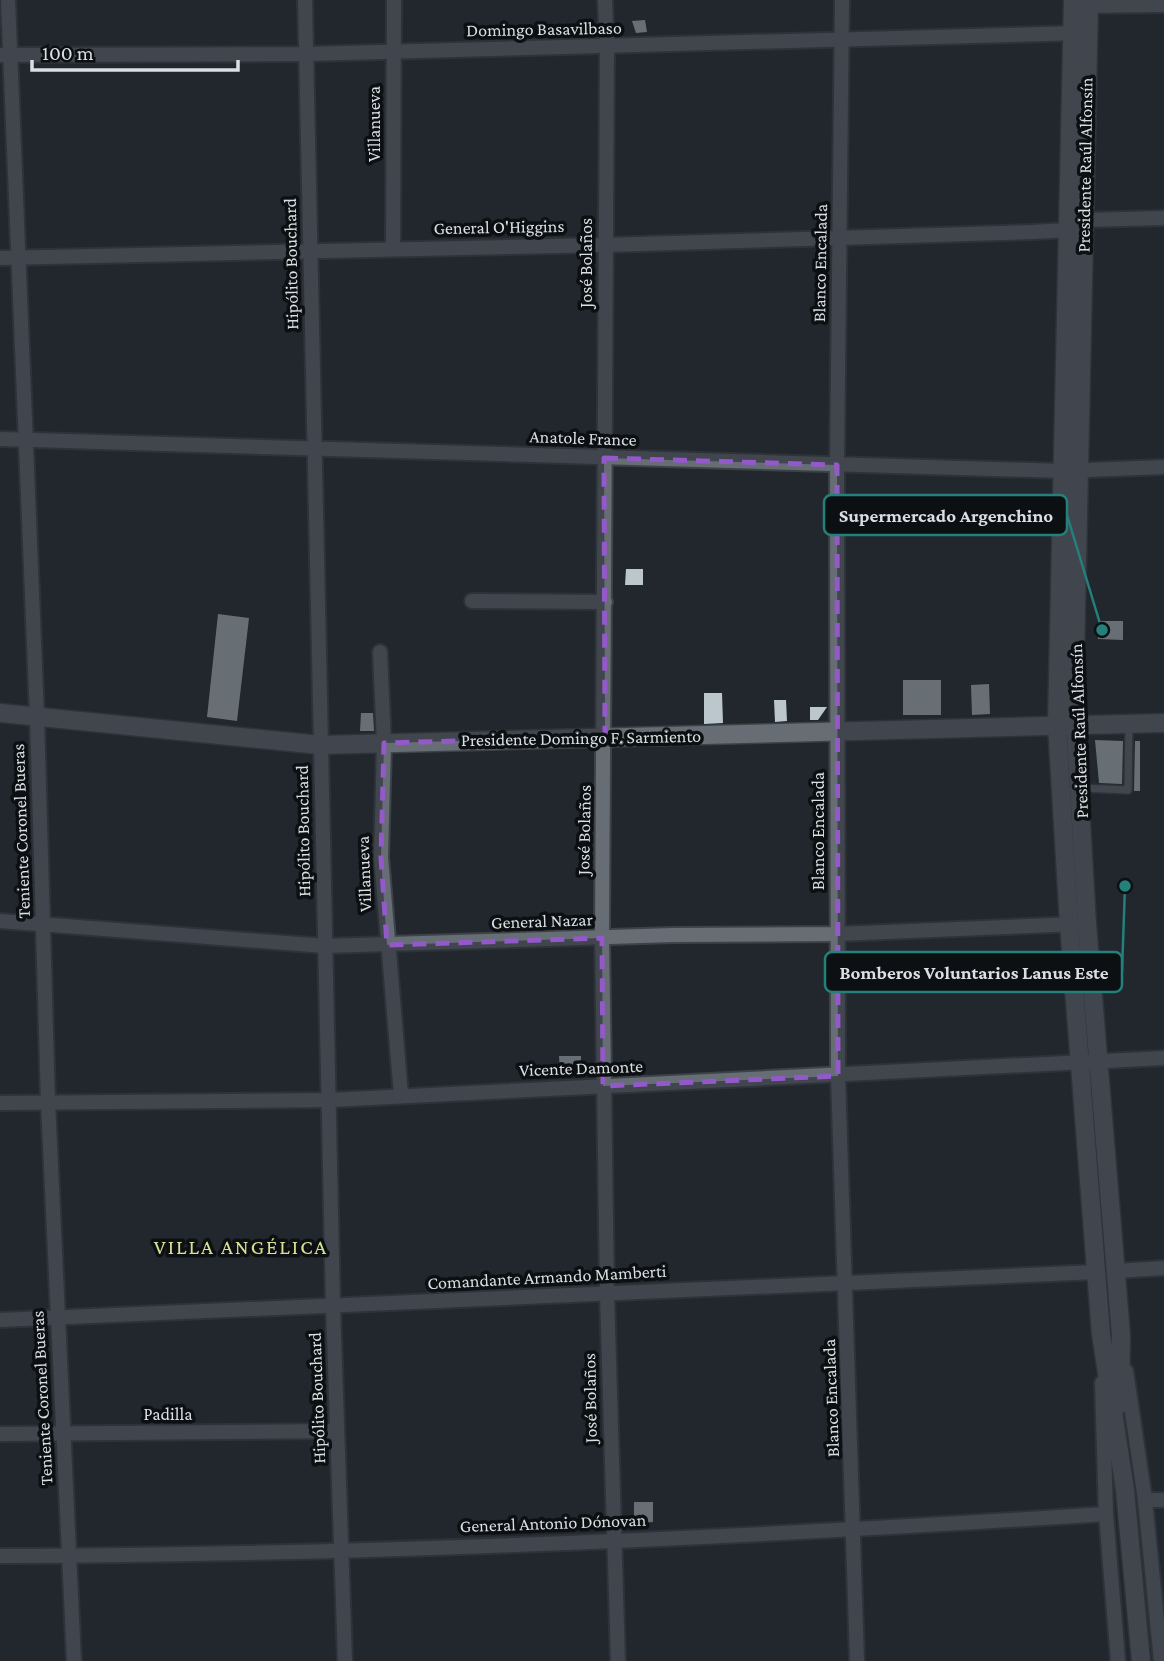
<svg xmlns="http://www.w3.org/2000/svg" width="1164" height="1661" font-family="'Crimson Pro',serif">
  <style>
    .building { fill: #bbc7cd }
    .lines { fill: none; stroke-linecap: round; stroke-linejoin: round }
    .lane-casing { stroke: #3d4247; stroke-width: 10 }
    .street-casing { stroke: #3d4247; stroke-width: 18 }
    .secondary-casing { stroke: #3d4247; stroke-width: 21 }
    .lane { stroke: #666d75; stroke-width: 7 }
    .street { stroke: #666d75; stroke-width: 14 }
    .secondary { stroke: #666d75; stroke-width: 18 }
    .marked { fill: none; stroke: #9359c8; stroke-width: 5; stroke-dasharray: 14 9; stroke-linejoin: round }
    .labels { text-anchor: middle; stroke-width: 7; stroke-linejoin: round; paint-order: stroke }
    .street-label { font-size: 18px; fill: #dbdfe4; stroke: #0d1013 }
    .quarter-label { font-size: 21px; letter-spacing: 2px; fill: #d6e194; stroke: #0d1013 }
    .leader { fill: none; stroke: #23807a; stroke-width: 2.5 }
    .callout-dot { fill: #23807a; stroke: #0d1013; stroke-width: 2.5 }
    .callout { fill: #0d1013; stroke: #23807a; stroke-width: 2.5 }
    .callout-label { font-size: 19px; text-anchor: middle; font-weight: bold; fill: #dbdfe4 }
  </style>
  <rect width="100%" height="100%" fill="#22272e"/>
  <!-- building -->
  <g class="building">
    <path d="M645 20 647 32 636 33 632 21Z"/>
    <path d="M626 569H643V585H625Z"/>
    <path d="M218 614 249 618 237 721 207 717Z"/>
    <path d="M1098 621H1123V640L1098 639Z"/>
    <rect x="903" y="680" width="38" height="35"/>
    <path d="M989 684 990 714 972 715 971 685Z"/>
    <path d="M704 693H722L723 723 704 724Z"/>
    <path d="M774 700H786L787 721 775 722Z"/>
    <path d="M810 707H827L818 720H810Z"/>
    <path d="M361 713H373L374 731H360Z"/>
    <path d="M1095 740 1123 741 1122 784 1099 783Z"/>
    <path d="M1135 741H1140V791H1134Z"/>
    <path d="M559 1056H581V1074H560Z"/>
    <path d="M634 1502H653V1522L634 1523Z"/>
  </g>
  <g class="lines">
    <!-- lane casing -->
    <g class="lane-casing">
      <path id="lane" d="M1080 788 1128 790 1129 724"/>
    </g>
    <!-- street casing -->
    <g class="street-casing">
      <g id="street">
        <path d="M8 0 37 717 48 1102 74 1661"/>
        <path d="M305 0 333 1306 345 1661"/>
        <path d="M605 0 607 47 602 938 607 1294 618 1661"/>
        <path d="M842 0 837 465 838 1076 857 1661"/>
        <path d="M1081 6 1164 5"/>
        <path d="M0 55 307 54 1080 33"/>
        <path d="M393 247 394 0"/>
        <path d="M0 258 605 245 1032 232 1069 230 1084 220 1164 218"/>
        <path d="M0 439 1062 471 1164 467"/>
        <path d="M472 601 605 602"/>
        <path d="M380 652 384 743 381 857 401 1095"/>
        <path d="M0 921 325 946 673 935 838 934 1078 924"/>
        <path d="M0 1103 330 1100 1164 1058"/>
        <path d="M1116 1271 1164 1268"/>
        <path d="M0 1320 1097 1272"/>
        <path d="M1126 1371 1145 1500 1161 1661"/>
        <path d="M1102 1383 1106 1514 1118 1661"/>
        <path d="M0 1434 337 1431"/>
        <path d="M1145 1500H1164"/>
        <path d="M0 1556C369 1555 738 1538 1106 1514"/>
      </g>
    </g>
    <!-- secondary casing -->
    <g class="secondary-casing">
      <g id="secondary">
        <path d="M1073 0 1057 725 1069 924 1101 1334 1125 1490 1141 1661"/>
        <path d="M1089 0 1074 703 1087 924 1121 1335 1120 1404"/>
        <path d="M0 713 320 745 1164 723"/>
      </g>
    </g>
    <!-- lane -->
    <use href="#lane" class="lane"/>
    <!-- street -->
    <use href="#street" class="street"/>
    <!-- secondary -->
    <use href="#secondary" class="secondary"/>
  </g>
  <!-- marked area -->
  <path d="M0 0H1164V1661H0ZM604 458 837 465 838 1076 603 1086 602 938 387 945 381 857 384 743 605 737Z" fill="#22272e" fill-opacity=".55" fill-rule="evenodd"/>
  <path class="marked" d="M604 458 837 465 838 1076 603 1086 602 938 387 945 381 857 384 743 605 737Z"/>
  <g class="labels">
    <!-- street labels -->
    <g class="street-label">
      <text transform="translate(544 29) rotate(-1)" y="6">Domingo Basavilbaso</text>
      <text transform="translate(374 124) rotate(-90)" y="6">Villanueva</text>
      <text transform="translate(1085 165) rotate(-89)" y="6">Presidente Raúl Alfonsín</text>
      <text transform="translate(499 227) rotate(-1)" y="6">General O'Higgins</text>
      <text transform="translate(586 263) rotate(-90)" y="6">José Bolaños</text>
      <text transform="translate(820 263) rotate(-89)" y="6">Blanco Encalada</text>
      <text transform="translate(291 264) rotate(-91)" y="6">Hipólito Bouchard</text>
      <text transform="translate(583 438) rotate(2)" y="6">Anatole France</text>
      <text transform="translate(1079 731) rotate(-92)" y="6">Presidente Raúl Alfonsín</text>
      <text transform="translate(581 738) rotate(-1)" y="6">Presidente Domingo F. Sarmiento</text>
      <text transform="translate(584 830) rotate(-89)" y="6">José Bolaños</text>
      <text transform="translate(21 831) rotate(-92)" y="6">Teniente Coronel Bueras</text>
      <text transform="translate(303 831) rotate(-91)" y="6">Hipólito Bouchard</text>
      <text transform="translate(818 831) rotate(-90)" y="6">Blanco Encalada</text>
      <text transform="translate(364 874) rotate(-92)" y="6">Villanueva</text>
      <text transform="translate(542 921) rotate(-2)" y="6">General Nazar</text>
      <text transform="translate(581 1068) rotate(-2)" y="6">Vicente Damonte</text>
      <text transform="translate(547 1277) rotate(-3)" y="6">Comandante Armando Mamberti</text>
      <text transform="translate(42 1398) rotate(-93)" y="6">Teniente Coronel Bueras</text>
      <text transform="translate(317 1398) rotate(-92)" y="6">Hipólito Bouchard</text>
      <text transform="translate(590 1398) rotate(-91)" y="6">José Bolaños</text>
      <text transform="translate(831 1398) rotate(-92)" y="6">Blanco Encalada</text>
      <text x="168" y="1420">Padilla</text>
      <text transform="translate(553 1523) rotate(-2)" y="6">General Antonio Dónovan</text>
    </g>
    <!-- quarter labels -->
    <g class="quarter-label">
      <text x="241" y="1254">VILLA ANGÉLICA</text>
    </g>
  </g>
  <!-- callouts -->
  <path class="leader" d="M1102 630L1067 515M1125 886L1122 972"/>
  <g class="callout-dot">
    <circle cx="1102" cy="630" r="7"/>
    <circle cx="1125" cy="886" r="7"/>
  </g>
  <g class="callout">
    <rect x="824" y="495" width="243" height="40" rx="7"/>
    <rect x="825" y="952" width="297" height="40" rx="7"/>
  </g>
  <g class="callout-label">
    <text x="946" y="522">Supermercado Argenchino</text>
    <text x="974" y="979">Bomberos Voluntarios Lanus Este</text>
  </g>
  <!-- scale -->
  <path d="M32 60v10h206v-10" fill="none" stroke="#dbdfe4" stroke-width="3.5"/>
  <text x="42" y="60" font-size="21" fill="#dbdfe4" stroke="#0d1013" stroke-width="5" paint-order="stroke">100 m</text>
</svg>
